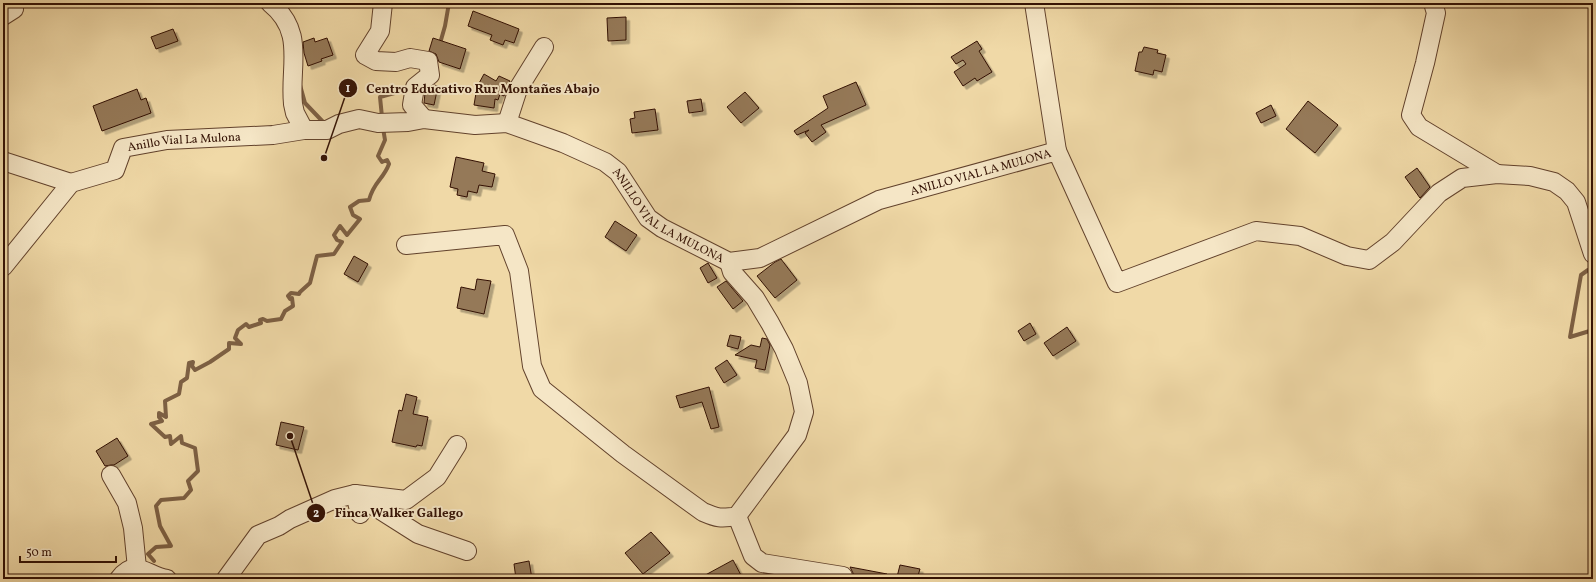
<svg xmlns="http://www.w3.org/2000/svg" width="1596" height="582" font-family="Vollkorn,serif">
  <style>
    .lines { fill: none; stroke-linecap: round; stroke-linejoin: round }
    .stream { stroke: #7d6044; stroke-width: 4 }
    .building { fill: #957958; stroke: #321003; filter: url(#shadow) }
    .minor-casing { stroke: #62422c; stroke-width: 20 }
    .minor { stroke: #f5e6c6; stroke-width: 18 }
    .labels { text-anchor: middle; stroke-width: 4; stroke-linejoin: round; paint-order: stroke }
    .street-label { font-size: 12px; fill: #321003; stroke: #f5e6c6 }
    .leader { fill: none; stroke: #321003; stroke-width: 1.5 }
    .callout-dot { fill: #321003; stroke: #f5e6c6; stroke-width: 1.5 }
    .mark-label { font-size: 12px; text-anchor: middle; font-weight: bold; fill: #fff }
    .callout-label { font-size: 13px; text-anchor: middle; font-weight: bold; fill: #321003; stroke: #f5e6c6; stroke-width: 4; stroke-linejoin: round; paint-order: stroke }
  </style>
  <defs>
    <filter id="shadow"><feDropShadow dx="3.5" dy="3.5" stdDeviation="0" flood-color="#0004"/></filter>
  </defs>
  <rect width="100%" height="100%" fill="#f0d9a7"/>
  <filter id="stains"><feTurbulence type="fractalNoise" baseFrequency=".005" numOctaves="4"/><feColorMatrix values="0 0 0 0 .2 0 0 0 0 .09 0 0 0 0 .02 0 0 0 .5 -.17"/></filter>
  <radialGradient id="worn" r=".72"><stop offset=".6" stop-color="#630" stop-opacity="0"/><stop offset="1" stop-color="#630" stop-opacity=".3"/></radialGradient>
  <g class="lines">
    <!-- stream -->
    <g class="stream">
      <path d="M435 61 445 26 449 3"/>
      <path d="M300 85 305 103 326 125"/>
      <path d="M382 117 380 97 409 89"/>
      <path d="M1588 270 1581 275 1570 337 1593 330"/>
      <path d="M154 561 148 554 156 547 171 546 160 526 156 506 161 500 184 498 191 490 188 481 198 471 195 448 182 443 181 436 171 444 170 436 165 437 151 424 162 421 159 417V413L166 417 165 401 179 394 181 382 187 378 189 363 193 362 192 366 195 370 210 362 229 349V343L241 344 235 338 238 330 246 324 249 327 261 323 260 320 263 319 267 321 281 319 285 311 293 306 292 298 290 299 288 296 291 293 299 294 300 292 310 283 317 256 334 254 342 242 337 240 334 235 340 226 347 235 360 219 353 215 350 207 359 201 369 200C374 181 383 180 389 164L387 160 382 162 378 156 385 140 383 128"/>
    </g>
  </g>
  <!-- building -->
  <g class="building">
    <path d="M473 11 519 29 514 43 505 40 503 45 490 40 492 35 468 26Z"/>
    <path d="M626 17V40L608 41 607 18Z"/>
    <path d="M173 29 178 41 156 49 151 37Z"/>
    <path d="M314 38 315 42 327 38 333 55 321 59 322 61 308 66 304 53 303 42Z"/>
    <path d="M433 38 466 49 460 69 439 62 436 54 429 51Z"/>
    <path d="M977 41 982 49 979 51 992 72 977 81 975 78 963 86 954 72 966 64 963 60 956 64 951 57Z"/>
    <path d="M1144 47 1158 50 1157 53 1166 55 1162 72 1154 70 1153 75 1135 71 1139 52H1142Z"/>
    <path d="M484 74 496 81 499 76 510 81 504 96 500 94 498 100 495 99 494 108 474 105 477 87Z"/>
    <path d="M856 82 866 105 821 125 826 132 812 142 805 133 809 130 797 135 794 131 828 108 823 96Z"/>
    <path d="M434 85 438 86 434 105 424 103 425 93Z"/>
    <path d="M137 89 141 100 146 98 151 113 102 131 93 106Z"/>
    <path d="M745 92 759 108 741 123 727 107Z"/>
    <path d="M701 99 703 111 689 113 687 101Z"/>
    <path d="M1308 101 1338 125 1315 153 1286 129Z"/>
    <path d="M1271 105 1276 116 1261 123 1256 113Z"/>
    <path d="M655 109 658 130 632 133 630 119 635 118 634 112Z"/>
    <path d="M456 157 484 163 482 171 495 174 492 187 479 185 477 193 468 191 467 197 457 195 458 189 450 187Z"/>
    <path d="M1417 168 1430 187 1420 198 1405 177Z"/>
    <path d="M615 221 637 235 626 251 605 237Z"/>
    <path d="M354 256 368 264 358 282 344 274Z"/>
    <path d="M781 259 797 280 775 298 757 276 775 262Z"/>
    <path d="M708 263 717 278 708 283 700 268Z"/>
    <path d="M477 279 491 281 484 314 457 308 461 287 475 290Z"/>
    <path d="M726 281 743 301 733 309 717 287Z"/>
    <path d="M1030 323 1036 334 1024 341 1018 331Z"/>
    <path d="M1067 327 1076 341 1053 356 1044 343Z"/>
    <path d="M730 335 741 337 738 349 727 346Z"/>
    <path d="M762 338 767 339 770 345 765 370 755 368 757 360 735 355 751 345 760 347Z"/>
    <path d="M727 360 737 375 724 383 715 368Z"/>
    <path d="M709 387 719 427 711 429 702 402 680 408 676 396Z"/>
    <path d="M406 394 417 397 413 414 428 417 422 446 417 445 416 447 392 442 399 410 402 411Z"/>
    <path d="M281 422 304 427 298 450 276 445Z"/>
    <path d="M117 438 128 456 114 465H111L105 466 96 451Z"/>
    <path d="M651 532 670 553 643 574 625 553Z"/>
    <path d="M733 560 743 579H698Z"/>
    <path d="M529 561 532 579H516L514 564Z"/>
    <path d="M900 565 920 569 917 579 897 577Z"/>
    <path d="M850 567 887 574 886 579H853V573Z"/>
  </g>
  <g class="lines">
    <!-- minor casing -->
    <g class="minor-casing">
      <g id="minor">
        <path d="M270 3C306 32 289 66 293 104L295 113 304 130"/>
        <path d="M383 3 380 31 365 55 376 61 396 62 410 58 428 61 430 75 415 87 412 105 424 119"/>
        <path d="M1034 3 1057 151"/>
        <path d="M1433 3 1436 13 1425 63 1411 115 1419 127 1497 174"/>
        <path d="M3 16 14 9"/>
        <path d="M507 123 518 89 544 47"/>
        <path d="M3 161 71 183"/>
        <path d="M406 245 505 235 519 271 532 366 542 389 623 454 703 512C717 518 721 519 737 516L797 435 804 412 798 383 784 349 770 323 755 298 732 272 729 262"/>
        <path id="s1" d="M3 267 71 183 115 170 123 148 167 140 273 135 304 130H327L339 124 359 119 378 123 408 122 424 119 475 125 507 123 563 143 605 162 618 172 648 218 662 228 729 262 760 258 879 200 1057 151 1117 283 1256 231 1300 236 1347 256 1369 260 1393 242 1439 193 1462 178 1497 174 1530 176 1554 182 1567 191 1576 202 1593 254"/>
        <path d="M111 475 127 503 133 528 137 568"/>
        <path d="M360 514 355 494 406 500 437 477 457 445"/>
        <path d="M737 516 753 556 762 563 843 576"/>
        <path d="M119 579C135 557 147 576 167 579"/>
        <path d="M226 579 258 535 279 526 290 519 335 499 355 494 418 534 467 551"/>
      </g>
    </g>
    <!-- minor -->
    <use href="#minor" class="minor"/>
  </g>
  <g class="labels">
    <!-- street labels -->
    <g class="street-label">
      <text dy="4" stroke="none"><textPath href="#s1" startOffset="239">Anillo Vial La Mulona</textPath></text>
      <text dy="4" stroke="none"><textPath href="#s1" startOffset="1104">ANILLO VIAL LA MULONA</textPath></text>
      <text dy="4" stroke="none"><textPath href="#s1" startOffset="756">ANILLO VIAL LA MULONA</textPath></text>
    </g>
  </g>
  <!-- callouts -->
  <path class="leader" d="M324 158L348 88M290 436L316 513"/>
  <g class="callout-dot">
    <circle cx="324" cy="158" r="4"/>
    <circle cx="290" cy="436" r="4"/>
    <circle cx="348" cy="88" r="10"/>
    <circle cx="316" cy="513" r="10"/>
  </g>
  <g class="mark-label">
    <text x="348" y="92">1</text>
    <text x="316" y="517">2</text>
  </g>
  <g class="callout-label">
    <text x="483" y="93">Centro Educativo Rur Montañes Abajo</text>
    <text x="399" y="517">Finca Walker Gallego</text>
  </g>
  <!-- margin -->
  <rect width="1596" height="582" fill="none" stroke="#f0d9a7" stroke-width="16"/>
  <rect x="4" y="4" width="1588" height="574" fill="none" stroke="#321003" stroke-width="2"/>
  <rect x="8" y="8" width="1580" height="566" fill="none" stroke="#321003"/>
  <!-- scale -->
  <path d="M20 556v6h96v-6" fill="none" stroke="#321003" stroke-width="2"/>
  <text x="26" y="556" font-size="12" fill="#321003" stroke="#f5e6c6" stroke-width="3" paint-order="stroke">50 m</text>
  <rect width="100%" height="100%" filter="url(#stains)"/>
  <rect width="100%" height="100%" fill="url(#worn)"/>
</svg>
